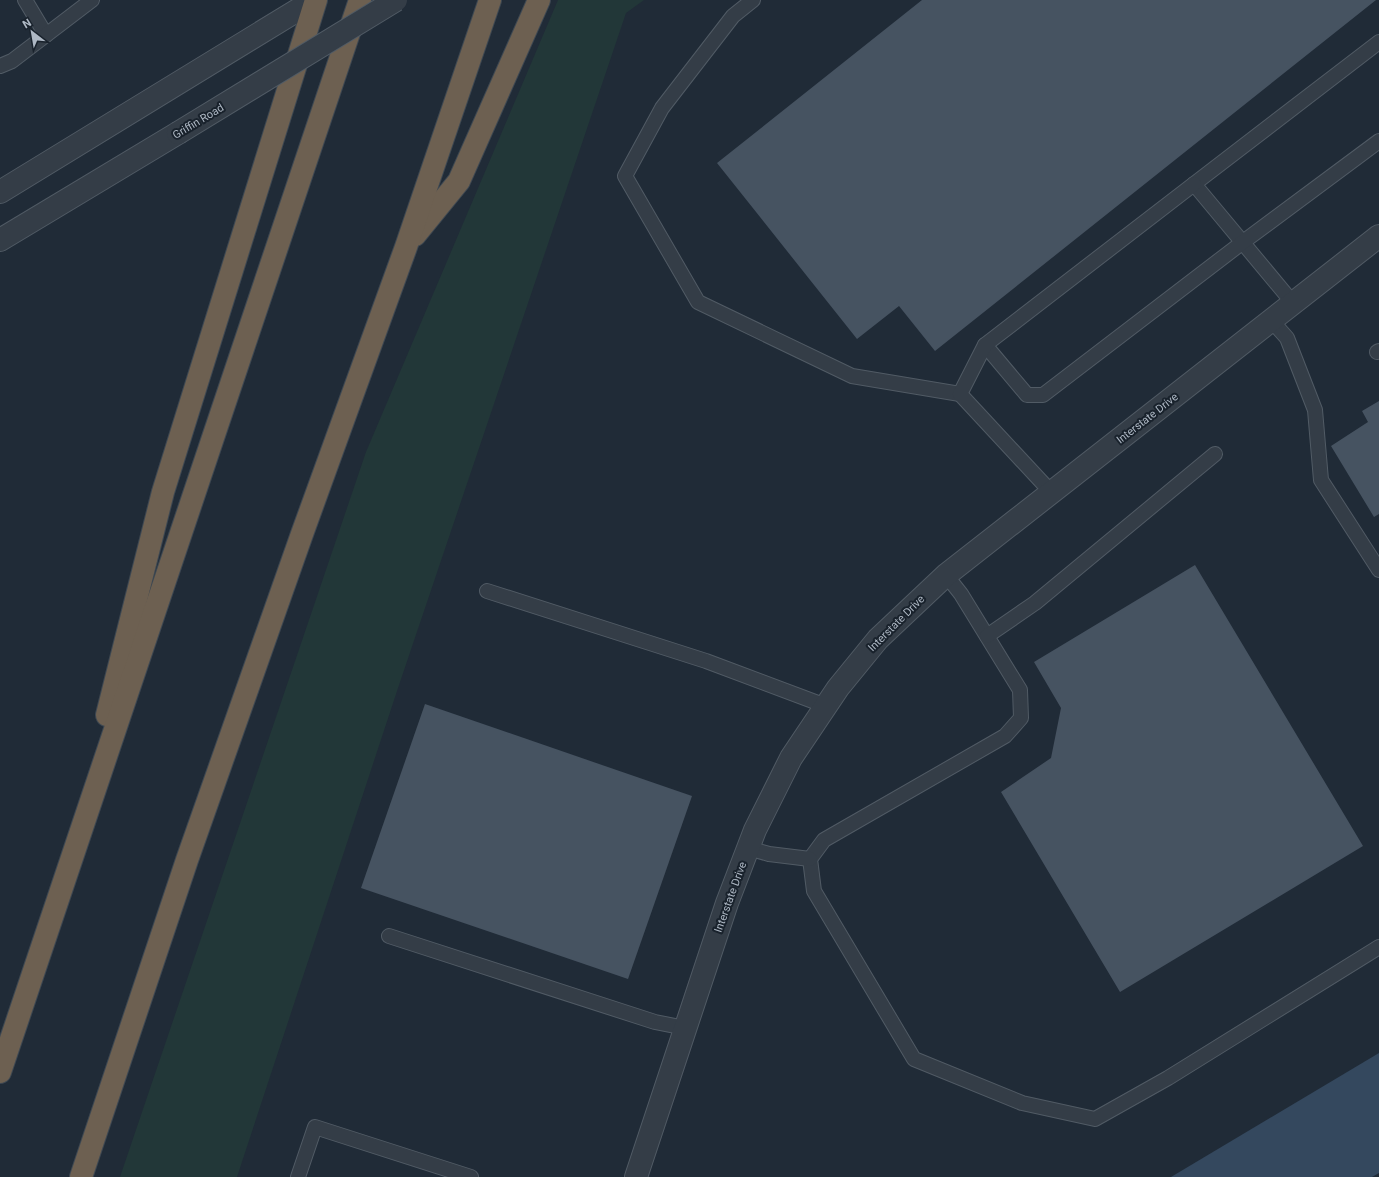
<svg xmlns="http://www.w3.org/2000/svg" width="1379" height="1177" font-family="Roboto,sans-serif">
  <style>
    .green { fill: #223738 }
    .water { fill: #34485e }
    .building { fill: #465361 }
    .lines { fill: none; stroke-linecap: round; stroke-linejoin: round }
    .service-casing { stroke: #515b65; stroke-width: 16 }
    .tertiary-casing { stroke: #515b65; stroke-width: 24 }
    .motorway-casing { stroke: #3e4852; stroke-width: 24 }
    .service { stroke: #343d47; stroke-width: 14 }
    .tertiary { stroke: #343d47; stroke-width: 22 }
    .motorway { stroke: #6d6051; stroke-width: 22 }
    .tertiary-bridge-casing { stroke: #515b65; stroke-width: 24; stroke-linecap: butt }
    .tertiary-bridge { stroke: #343d47; stroke-width: 22 }
    .labels { text-anchor: middle; stroke-width: 4; stroke-linejoin: round; paint-order: stroke }
    .street-label { font-size: 11px; fill: #aeb8c4; stroke: #19222c }
  </style>
  <rect width="100%" height="100%" fill="#202b37"/>
  <!-- green -->
  <path class="green" d="M558 0H644L626 13 398 688 237 1177H120L366 452Z"/>
  <!-- water -->
  <path class="water" d="M1379 1053V1173L1372 1177H1171Z"/>
  <!-- building -->
  <g class="building">
    <path d="M922 0H1376L935 351 899 306 857 339 717 163Z"/>
    <path d="M1379 401V514L1374 517 1331 446 1368 422 1362 411Z"/>
    <path d="M1195 565 1363 846 1120 992 1001 792 1051 758 1061 708 1034 662Z"/>
    <path d="M425 704 692 796 628 979 361 888Z"/>
  </g>
  <g class="lines">
    <!-- service casing -->
    <g class="service-casing">
      <g id="service">
        <path d="M25 0 46 35"/>
        <path d="M753 0 733 16 662 108 625 176 698 302 852 376 960 394"/>
        <path d="M0 66 12 61 92 0"/>
        <path d="M1293 303 1194 184 1379 42"/>
        <path d="M1271 320 1287 338 1315 410 1321 480 1379 570"/>
        <path d="M985 345 1027 395H1043L1243 242 1379 141"/>
        <path d="M1377 352 1379 351"/>
        <path d="M1052 493 960 394 985 345 1194 184"/>
        <path d="M946 575 961 594 1020 690 1021 718 1005 736 824 840 810 859 814 891 914 1059 1022 1103 1095 1119 1168 1078 1379 947"/>
        <path d="M487 591 706 661 826 706"/>
        <path d="M987 636 1035 603 1215 454"/>
        <path d="M748 848 769 854 810 859"/>
        <path d="M389 936 655 1022 685 1028"/>
        <path d="M298 1177 315 1127 471 1177"/>
      </g>
    </g>
    <!-- tertiary casing -->
    <g class="tertiary-casing">
      <g id="tertiary">
        <path d="M0 192 314 0"/>
        <path d="M0 240 178 133"/>
        <path d="M636 1177 727 903 755 830 791 758 838 688 878 639 946 575 1379 236"/>
      </g>
    </g>
    <!-- motorway casing -->
    <g class="motorway-casing">
      <g id="motorway">
        <path d="M415 235 459 181 539 0"/>
        <path d="M107 715 163 492 316 0"/>
        <path d="M0 1072 360 0"/>
        <path d="M81 1177 187 860 302 534 406 247 490 0"/>
      </g>
    </g>
    <!-- service -->
    <use href="#service" class="service"/>
    <!-- tertiary -->
    <use href="#tertiary" class="tertiary"/>
    <!-- motorway -->
    <use href="#motorway" class="motorway"/>
    <!-- tertiary-bridge casing -->
    <g class="tertiary-bridge-casing">
      <path id="tertiary-bridge" d="M178 133 396 0"/>
    </g>
    <!-- tertiary-bridge -->
    <use href="#tertiary-bridge" class="tertiary-bridge"/>
  </g>
  <g class="labels">
    <!-- street labels -->
    <g class="street-label">
      <text transform="translate(198 121) rotate(-31)" y="4">Griffin Road</text>
      <text transform="translate(1147 418) rotate(-38)" y="4">Interstate Drive</text>
      <text transform="translate(896 623) rotate(-45)" y="4">Interstate Drive</text>
      <text transform="translate(730 897) rotate(-70)" y="4">Interstate Drive</text>
    </g>
  </g>
  <!-- north arrow -->
  <g transform="translate(32 32) rotate(329)" stroke="#19222c" stroke-width="3" paint-order="stroke">
  <path d="M0-3L7 15L0 10L-7 15Z" fill="#aeb8c4"/>
  <text y="-6" font-size="11" font-weight="bold" text-anchor="middle" fill="#aeb8c4">N</text>
  </g>
</svg>
